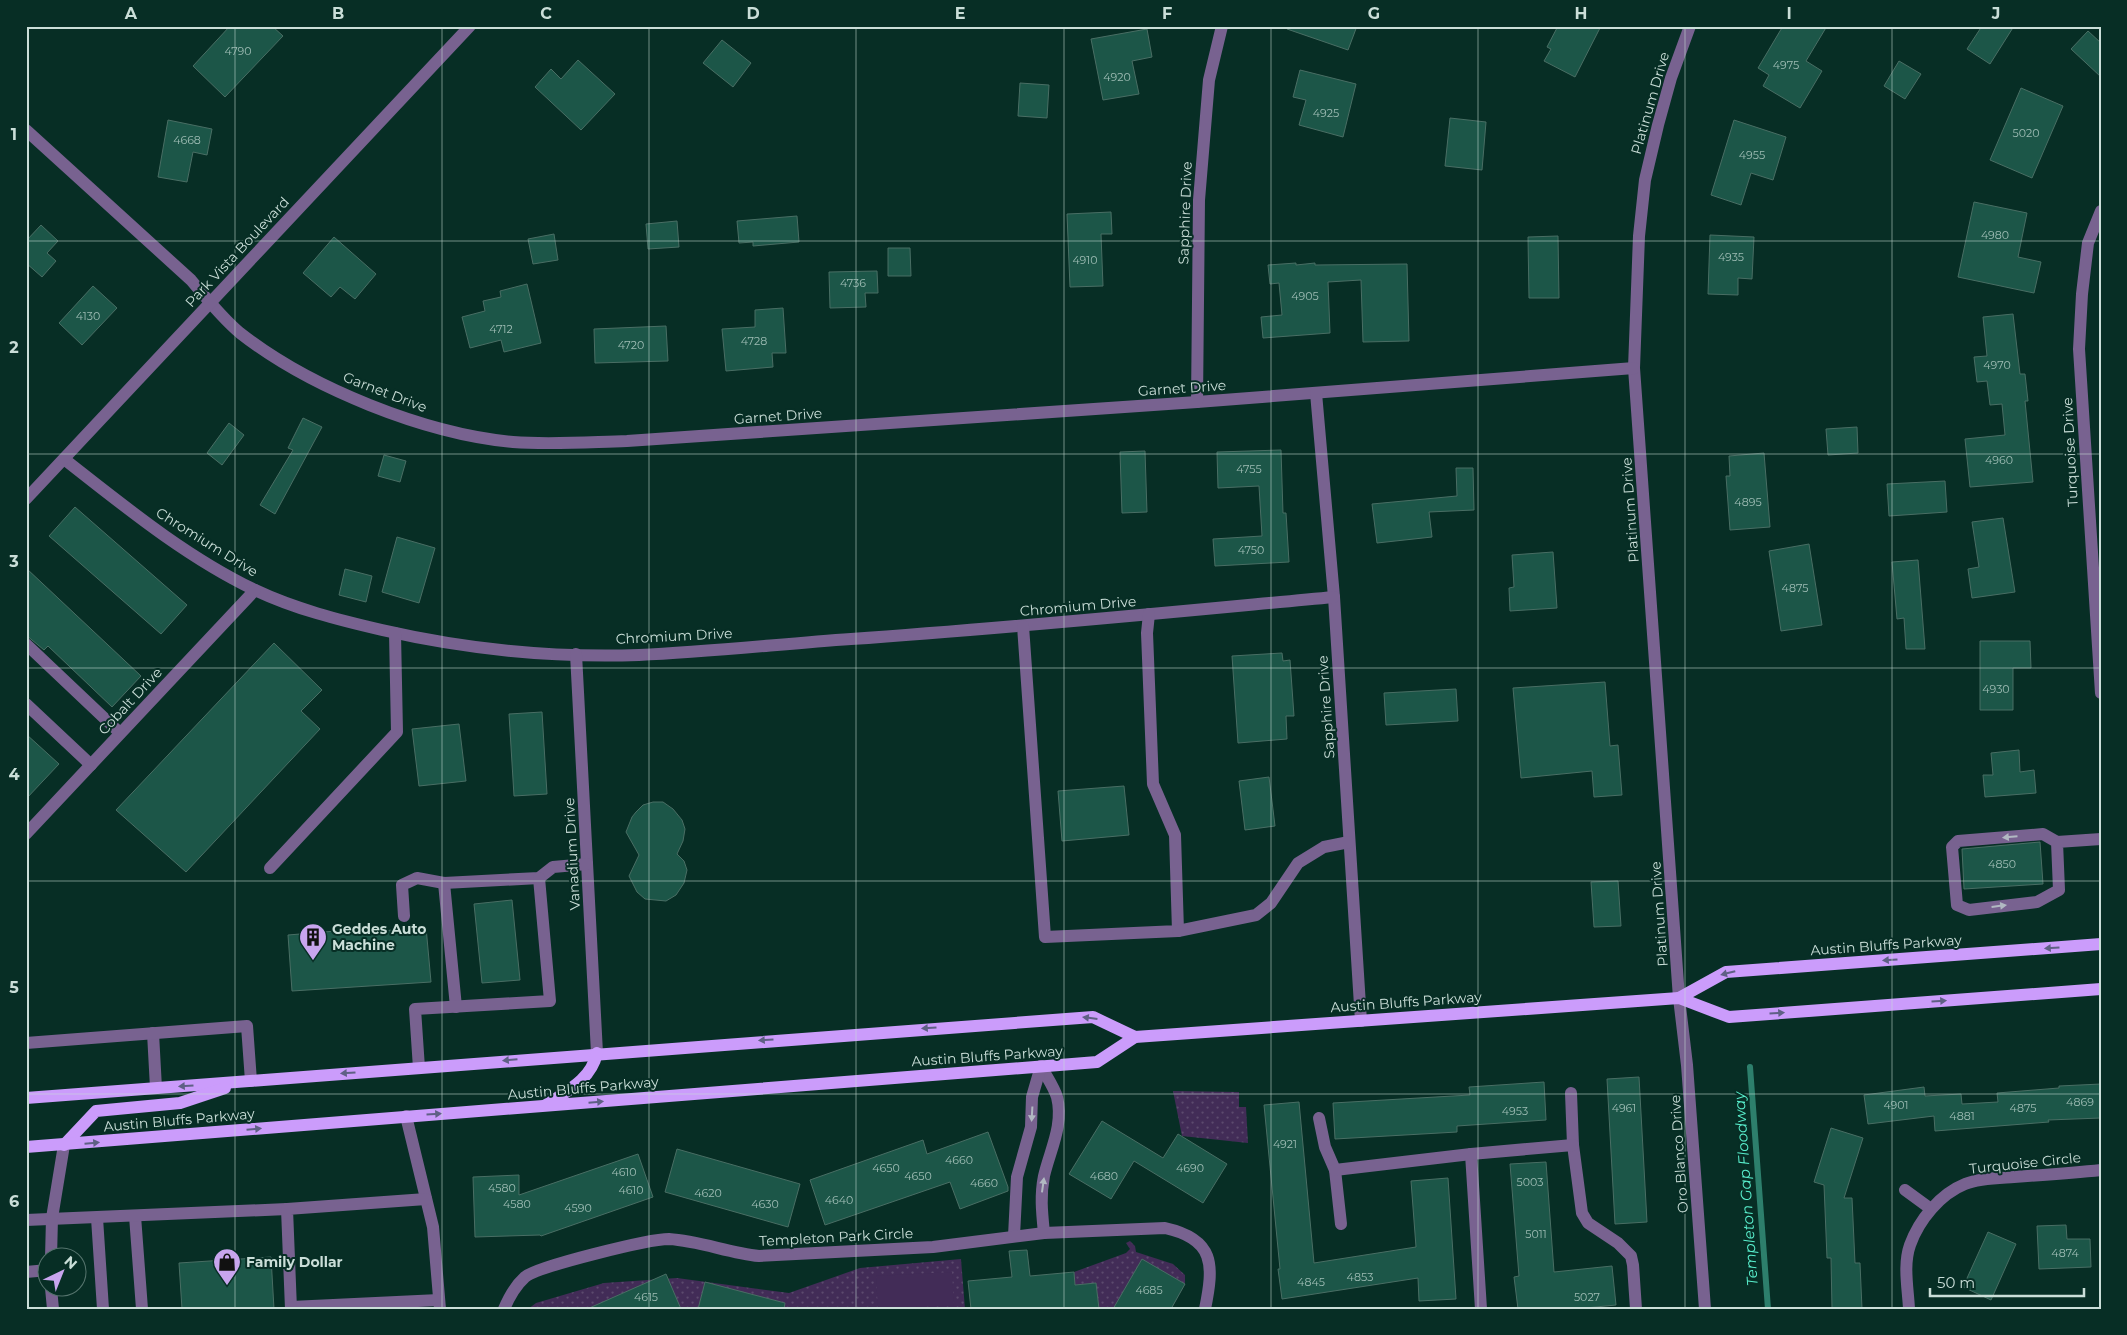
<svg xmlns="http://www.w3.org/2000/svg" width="2127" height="1335" font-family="Montserrat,sans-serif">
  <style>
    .grass { fill: url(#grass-dots) }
    .pitch { fill: #422c57 }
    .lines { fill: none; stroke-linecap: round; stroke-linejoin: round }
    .stream { stroke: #2d7f6c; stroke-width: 6 }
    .building { fill: #1c5648; stroke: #496e64 }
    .minor { stroke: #786290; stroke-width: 12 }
    .major { stroke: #cb9cfb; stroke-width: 12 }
    .oneway { fill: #b1b9c2 }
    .oneway2 { fill: #5f6085 }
    .grid { fill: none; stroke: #caded8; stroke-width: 1; stroke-opacity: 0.55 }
    .labels { text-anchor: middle; stroke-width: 4; stroke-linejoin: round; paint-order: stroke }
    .number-label { font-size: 11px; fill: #9ebcb4 }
    .street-label { font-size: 14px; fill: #caded8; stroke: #072e25 }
    .poi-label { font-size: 14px; font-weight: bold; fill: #caded8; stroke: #072e25; text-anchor: start }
    .water-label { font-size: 15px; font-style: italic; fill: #59efcd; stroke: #072e25 }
    .neatline { fill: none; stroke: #caded8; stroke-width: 2 }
    .grid-label { font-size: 16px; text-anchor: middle; font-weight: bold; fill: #caded8 }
  </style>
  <defs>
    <pattern id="grass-dots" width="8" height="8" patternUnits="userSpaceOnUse" patternTransform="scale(1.25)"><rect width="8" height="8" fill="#422c57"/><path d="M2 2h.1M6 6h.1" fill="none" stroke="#5c4a6e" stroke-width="1.8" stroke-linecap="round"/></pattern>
  </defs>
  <rect width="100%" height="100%" fill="#072e25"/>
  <!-- grass -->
  <g class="grass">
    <path d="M1173 1091 1239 1092V1107H1246L1248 1143 1182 1136Z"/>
    <path d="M1130 1241 1135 1246 1136 1252 1173 1264 1185 1275V1284L1171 1309H1099L1096 1283 1075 1285 1074 1272 1126 1253 1130 1249 1126 1243Z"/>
    <path d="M961 1259 965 1309H528L536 1303 604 1283 677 1278 789 1293 860 1268Z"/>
  </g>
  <!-- pitch -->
  <path class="pitch" d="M952 1272 954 1305 878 1309 876 1276Z"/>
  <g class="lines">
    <!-- stream -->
    <path class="stream" d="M1750 1067 1768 1309"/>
  </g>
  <!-- building -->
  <g class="building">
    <path d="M230 26H272L283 36 225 97 193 66Z"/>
    <path d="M1287 26H1357L1348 50 1287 29Z"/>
    <path d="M1558 26H1601L1575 77 1544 61 1551 49 1547 47Z"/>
    <path d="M1783 26H1827L1806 61 1822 71 1800 108 1763 86 1769 75 1758 68Z"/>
    <path d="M1982 26H2014L1990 64 1967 49Z"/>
    <path d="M1147 29 1152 57 1132 61 1139 94 1103 100 1091 39Z"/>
    <path d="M2088 31 2101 43V77L2071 49Z"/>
    <path d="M722 40 751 63 733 87 703 63Z"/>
    <path d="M578 60 615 94 581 130 535 87 551 69 561 79Z"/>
    <path d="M1899 61 1921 74 1905 99 1884 86Z"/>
    <path d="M1300 70 1356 84 1343 137 1299 125 1306 100 1293 97Z"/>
    <path d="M1020 83 1049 85 1047 118 1018 116Z"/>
    <path d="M2021 88 2063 106 2032 178 1990 160Z"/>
    <path d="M1450 118 1486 122 1482 170 1445 166Z"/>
    <path d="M168 120 212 129 207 155 193 152 187 182 158 177Z"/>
    <path d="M1734 120 1786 137 1773 180 1751 173 1741 205 1711 195Z"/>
    <path d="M1974 202 2027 213 2018 257 2041 262 2034 293 1958 277Z"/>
    <path d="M1111 212 1112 234H1101L1103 286 1070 287 1067 214Z"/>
    <path d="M797 216 799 242 753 246V242L739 243 737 221Z"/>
    <path d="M677 221 679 247 648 249 646 224Z"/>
    <path d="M41 225 58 241 47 253 56 261 42 277 26 263V241Z"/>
    <path d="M554 234 558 260 533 264 528 239Z"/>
    <path d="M1710 235 1754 237 1752 279 1738 278V295L1708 294Z"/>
    <path d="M1558 236 1559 298H1529L1528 237Z"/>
    <path d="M334 237 376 274 355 299 340 287 331 297 303 273Z"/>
    <path d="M888 248H910L911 276H888Z"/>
    <path d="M1296 263V265L1315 263V265L1407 264 1409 341 1363 342 1361 280 1328 282 1330 333 1263 338 1261 317 1282 315 1279 283 1270 284 1268 265Z"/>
    <path d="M877 271 878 293H865L866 307 830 308 829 272Z"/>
    <path d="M527 284 541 343 504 352 501 340 470 348 462 317 485 311 483 301 501 297 500 291Z"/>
    <path d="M93 286 117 308 82 345 59 323Z"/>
    <path d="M783 308 786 353H772L773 367 726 371 722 329 755 327V310Z"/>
    <path d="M2013 314 2020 374H2025L2028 401H2025L2033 482 1970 487 1965 439 2005 435 2002 404 1990 405 1987 381 1977 382 1974 357 1987 356 1983 317Z"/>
    <path d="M666 326 668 361 595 363 594 329Z"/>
    <path d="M303 418 322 427 275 514 260 505 293 450 288 448Z"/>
    <path d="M229 423 244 435 222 465 207 453Z"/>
    <path d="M1857 427 1858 453 1828 455 1826 429Z"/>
    <path d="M1281 450 1283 513H1286L1289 562 1215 566 1213 539 1262 536 1259 486 1218 488 1217 452Z"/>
    <path d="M1145 451 1147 512 1122 513 1120 452Z"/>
    <path d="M1764 453 1770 527 1730 530 1726 476H1730L1729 456Z"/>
    <path d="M384 455 406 461 400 482 378 476Z"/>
    <path d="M1456 468H1473L1474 510 1429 512 1432 537 1377 543 1372 504 1457 496Z"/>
    <path d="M1945 481 1947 512 1889 516 1887 484Z"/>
    <path d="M75 507 187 605 161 634 49 536Z"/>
    <path d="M2003 518 2015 592 1972 598 1968 569 1979 567 1972 522Z"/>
    <path d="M397 537 435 548 419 603 382 592Z"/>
    <path d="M1809 544 1822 625 1781 631 1769 551Z"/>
    <path d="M1553 552 1557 608 1510 611 1509 588 1514 587 1512 555Z"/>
    <path d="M1918 560 1925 649H1906L1904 618 1897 619 1892 562Z"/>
    <path d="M26 568 141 676 112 707 48 646 44 650 26 635Z"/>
    <path d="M345 569 372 576 366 602 339 595Z"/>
    <path d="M1980 641H2030L2031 668H2013V710H1980Z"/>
    <path d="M274 643 322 690 301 711 320 729 186 872 116 810Z"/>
    <path d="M1282 653 1283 661 1290 660 1294 716H1286L1287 739 1238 743 1232 656Z"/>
    <path d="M1605 682 1610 746 1618 745 1622 795 1594 797 1592 771 1521 778 1513 688Z"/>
    <path d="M1456 689 1458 721 1386 725 1384 693Z"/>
    <path d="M542 712 547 794 514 796 509 714Z"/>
    <path d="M459 724 466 781 419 786 412 729Z"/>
    <path d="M26 734 59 764 26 799Z"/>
    <path d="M2019 750 2020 772 2034 770 2036 793 1985 797 1983 775H1993L1991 753Z"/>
    <path d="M1269 777 1275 826 1245 830 1239 781Z"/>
    <path d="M1124 786 1129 835 1062 841 1058 791Z"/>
    <path d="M653 802H663L673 809 682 820 685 829 683 841 677 854 684 861 687 870 684 883 676 895 666 901 645 899 637 892 629 876 639 855 626 832 632 817 636 812 643 805Z"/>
    <path d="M2040 842 2043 884 1964 889 1962 849Z"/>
    <path d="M1618 881 1621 926 1594 927 1591 882Z"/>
    <path d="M512 900 520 980 482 983 474 904Z"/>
    <path d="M426 927 431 982 292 991 288 935 360 929V933Z"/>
    <path d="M1639 1077 1647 1222 1615 1224 1607 1079Z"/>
    <path d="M1544 1082 1546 1120 1457 1126V1132L1335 1139 1333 1103 1470 1095 1469 1087Z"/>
    <path d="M2101 1084V1118L2048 1120 2049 1122 1935 1131 1934 1116 1868 1124 1864 1095 1924 1087 1925 1096 1961 1094 1962 1104 1998 1102 1997 1093 2059 1088V1086Z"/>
    <path d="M1299 1102 1314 1263 1416 1247 1411 1181 1448 1178 1456 1299 1419 1301 1418 1278 1282 1299 1278 1269H1280L1264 1105Z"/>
    <path d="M1102 1121 1163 1158 1178 1134 1227 1164 1203 1203 1134 1161 1111 1199 1069 1174Z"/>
    <path d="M1831 1128 1863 1138 1844 1198H1852L1855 1263H1860L1862 1309H1832L1831 1258H1827L1824 1185 1814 1182Z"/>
    <path d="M988 1132 1008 1187V1191L960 1209 950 1182 825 1225 810 1180 923 1140 927 1154Z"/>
    <path d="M677 1149 800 1184 788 1227 665 1192Z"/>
    <path d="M638 1154 653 1197 541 1236 540 1235 475 1237 473 1177 519 1175V1195Z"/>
    <path d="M1546 1162 1554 1272 1612 1266 1616 1305 1575 1309H1518L1514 1277 1519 1276 1510 1164Z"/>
    <path d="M2066 1225 2067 1239H2090L2091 1267 2039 1269 2037 1226Z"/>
    <path d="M1988 1232 2016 1244 1991 1300 1963 1287Z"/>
    <path d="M1027 1250 1030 1276 1074 1272 1075 1285 1096 1283 1099 1309H971L968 1281 1012 1277 1009 1251Z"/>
    <path d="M271 1257 274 1309H182L179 1263Z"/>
    <path d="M1142 1259 1185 1284 1171 1309H1113Z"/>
    <path d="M666 1274 681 1309H587Z"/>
    <path d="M705 1282 785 1303 784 1309H698Z"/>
  </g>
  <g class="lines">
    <!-- minor -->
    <g class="minor">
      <path d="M1690 26 1671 78 1658 125 1645 180 1639 236 1634 368 1679 998 1687 1065 1705 1309"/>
      <path d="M26 130 191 280C206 298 222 318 240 333 310 388 425 434 513 442 551 445 589 442 627 441L1197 402 1634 368"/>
      <path d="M2101 211 2088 243 2082 294 2079 349 2101 693"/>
      <path d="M1316 393 1334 597 1361 1021"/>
      <path d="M1197 402 1199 200 1209 80 1222 26"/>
      <path d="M64 459C124 506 186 557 255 590 295 609 339 620 382 630 465 649 553 658 639 655 709 652 780 644 851 639 1012 628 1173 612 1334 597"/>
      <path d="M26 499 470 26"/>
      <path d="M1023 626 1045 937 1178 931 1175 835 1153 784 1147 633 1149 614"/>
      <path d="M26 644 120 733"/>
      <path d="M576 654 597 1053"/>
      <path d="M26 704 91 765"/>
      <path d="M26 834 255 590"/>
      <path d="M2057 842 2059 890 2037 902 1969 910 1957 905 1952 847 1958 841 2043 834 2057 842 2101 839"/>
      <path d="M270 868 397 732 395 633"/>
      <path d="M444 883 456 1007"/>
      <path d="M404 916 402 885 417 878 444 883 539 878 553 867 587 864"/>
      <path d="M1178 931 1256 915 1271 903 1298 863 1324 847 1349 842"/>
      <path d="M153 1033 156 1088"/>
      <path d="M26 1043 247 1026 251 1081"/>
      <path d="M1041 1066C1046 1076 1054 1087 1057 1097 1064 1125 1050 1150 1044 1176 1040 1196 1042 1213 1044 1233"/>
      <path d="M419 1068 415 1009 550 1001 539 878"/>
      <path d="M1571 1093 1573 1145 1582 1213 1588 1223 1618 1243 1631 1256 1633 1265 1636 1309"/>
      <path d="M406 1116 433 1227 440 1309"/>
      <path d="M1319 1118 1325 1147 1335 1170 1341 1224"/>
      <path d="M1471 1154 1481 1309"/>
      <path d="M1335 1170 1471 1154 1573 1145"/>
      <path d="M1905 1190 1931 1209"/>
      <path d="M135 1216 142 1309"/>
      <path d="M97 1218 103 1309"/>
      <path d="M26 1220 287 1209"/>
      <path d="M1014 1236 1017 1177 1031 1127 1032 1097 1041 1066"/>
      <path d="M51 1258 52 1218 64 1145"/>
      <path d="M26 1272 48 1270"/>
      <path d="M51 1288 53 1309"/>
      <path d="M291 1307 439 1300"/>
      <path d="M291 1309 287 1209 426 1199"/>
      <path d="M504 1309C509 1297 515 1286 525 1277 539 1266 649 1239 669 1239 700 1241 729 1253 759 1256L933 1247 1044 1233 1165 1228C1215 1239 1214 1265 1205 1309"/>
      <path d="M1909 1309C1908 1288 1903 1265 1910 1245 1919 1220 1940 1194 1965 1184 1979 1178 1998 1178 2014 1177 2043 1175 2072 1173 2101 1170"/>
    </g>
    <!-- major -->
    <g class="major">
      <path d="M1679 998 1726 972 2101 944"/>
      <path d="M26 1098 1093 1017 1135 1037"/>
      <path d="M546 1105C567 1091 591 1080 597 1053"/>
      <path d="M64 1145 96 1111 180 1103 225 1088"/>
      <path d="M26 1147 1097 1062 1135 1037 1679 998 1729 1017 2101 989"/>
    </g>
  </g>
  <!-- one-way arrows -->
  <defs><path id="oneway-solid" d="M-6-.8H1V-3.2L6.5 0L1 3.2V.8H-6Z" transform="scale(1.25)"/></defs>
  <g class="oneway">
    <use href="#oneway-solid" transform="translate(2010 837) rotate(175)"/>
    <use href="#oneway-solid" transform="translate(1999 906) rotate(-7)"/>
    <use href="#oneway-solid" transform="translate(1032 1114) rotate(93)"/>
    <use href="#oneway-solid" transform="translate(1043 1185) rotate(-82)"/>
  </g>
  <g class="oneway2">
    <use href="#oneway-solid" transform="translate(2052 948) rotate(176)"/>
    <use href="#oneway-solid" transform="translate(1890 960) rotate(176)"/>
    <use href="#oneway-solid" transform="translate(1728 973) rotate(166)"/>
    <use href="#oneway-solid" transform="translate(1939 1001) rotate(-4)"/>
    <use href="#oneway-solid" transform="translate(1777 1013) rotate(-4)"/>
    <use href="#oneway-solid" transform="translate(1090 1018) rotate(-173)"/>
    <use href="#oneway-solid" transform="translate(929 1028) rotate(176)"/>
    <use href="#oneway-solid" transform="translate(766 1040) rotate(176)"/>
    <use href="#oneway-solid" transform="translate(510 1060) rotate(175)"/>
    <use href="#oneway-solid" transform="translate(348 1073) rotate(176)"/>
    <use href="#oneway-solid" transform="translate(186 1086) rotate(176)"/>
    <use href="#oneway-solid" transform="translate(596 1102) rotate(-5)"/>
    <use href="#oneway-solid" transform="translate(434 1114) rotate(-4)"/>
    <use href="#oneway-solid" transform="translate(254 1129) rotate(-5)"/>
    <use href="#oneway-solid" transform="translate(92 1143) rotate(-5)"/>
  </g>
  <!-- grid -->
  <path class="grid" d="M235 26V1309M442 26V1309M649 26V1309M856 26V1309M1064 26V1309M1271 26V1309M1478 26V1309M1685 26V1309M1892 26V1309M26 241H2101M26 454H2101M26 668H2101M26 881H2101M26 1094H2101"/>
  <!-- icons -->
  <defs>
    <g id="building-pin" transform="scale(1.4375)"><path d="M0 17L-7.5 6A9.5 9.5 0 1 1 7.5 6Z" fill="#c8a5ee" stroke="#072e25"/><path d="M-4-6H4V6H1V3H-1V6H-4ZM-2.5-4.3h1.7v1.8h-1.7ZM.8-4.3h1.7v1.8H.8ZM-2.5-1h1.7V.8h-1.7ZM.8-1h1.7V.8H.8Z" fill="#111"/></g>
    <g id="shop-pin" transform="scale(1.4375)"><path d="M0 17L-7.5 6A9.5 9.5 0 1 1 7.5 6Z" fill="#c8a5ee" stroke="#072e25"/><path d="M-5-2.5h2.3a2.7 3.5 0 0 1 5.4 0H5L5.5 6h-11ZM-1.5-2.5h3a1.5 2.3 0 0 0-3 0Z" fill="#111"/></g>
  </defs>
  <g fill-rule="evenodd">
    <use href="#building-pin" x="313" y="937"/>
    <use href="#shop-pin" x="227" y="1262"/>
  </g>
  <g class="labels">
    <!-- number labels -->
    <g class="number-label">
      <text x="238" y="55">4790</text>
      <text x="1786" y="69">4975</text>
      <text x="1117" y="81">4920</text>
      <text x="1326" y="117">4925</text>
      <text x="2026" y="137">5020</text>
      <text x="187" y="144">4668</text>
      <text x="1752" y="159">4955</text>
      <text x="1995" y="239">4980</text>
      <text x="1731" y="261">4935</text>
      <text x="1085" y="264">4910</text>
      <text x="853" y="287">4736</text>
      <text x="1305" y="300">4905</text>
      <text x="88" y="320">4130</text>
      <text x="501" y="333">4712</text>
      <text x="754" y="345">4728</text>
      <text x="631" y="349">4720</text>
      <text x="1997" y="369">4970</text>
      <text x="1999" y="464">4960</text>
      <text x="1249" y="473">4755</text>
      <text x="1748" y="506">4895</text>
      <text x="1251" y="554">4750</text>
      <text x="1795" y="592">4875</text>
      <text x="1996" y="693">4930</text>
      <text x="2002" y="868">4850</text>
      <text x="2080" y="1106">4869</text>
      <text x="1896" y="1109">4901</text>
      <text x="1624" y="1112">4961</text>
      <text x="2023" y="1112">4875</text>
      <text x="1515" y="1115">4953</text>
      <text x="1962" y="1120">4881</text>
      <text x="1285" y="1148">4921</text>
      <text x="959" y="1164">4660</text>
      <text x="886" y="1172">4650</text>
      <text x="1190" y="1172">4690</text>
      <text x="624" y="1176">4610</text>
      <text x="918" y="1180">4650</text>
      <text x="1104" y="1180">4680</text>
      <text x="1530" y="1186">5003</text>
      <text x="984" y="1187">4660</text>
      <text x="502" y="1192">4580</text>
      <text x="631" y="1194">4610</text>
      <text x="708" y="1197">4620</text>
      <text x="839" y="1204">4640</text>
      <text x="517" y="1208">4580</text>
      <text x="765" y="1208">4630</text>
      <text x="578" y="1212">4590</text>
      <text x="1536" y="1238">5011</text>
      <text x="2065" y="1257">4874</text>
      <text x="1360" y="1281">4853</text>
      <text x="1311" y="1286">4845</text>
      <text x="1149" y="1294">4685</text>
      <text x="646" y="1301">4615</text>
      <text x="1587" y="1301">5027</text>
    </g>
    <!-- street labels -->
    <g class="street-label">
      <text transform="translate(1650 103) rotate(-74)" y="5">Platinum Drive</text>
      <text transform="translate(1185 213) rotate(-88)" y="5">Sapphire Drive</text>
      <text transform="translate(237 252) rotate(-47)" y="5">Park Vista Boulevard</text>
      <text transform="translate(1182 388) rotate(-4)" y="5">Garnet Drive</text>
      <text transform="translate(385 392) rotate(21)" y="5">Garnet Drive</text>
      <text transform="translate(778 416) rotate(-4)" y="5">Garnet Drive</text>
      <text transform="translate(2070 452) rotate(-93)" y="5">Turquoise Drive</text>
      <text transform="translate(1630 510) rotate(-94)" y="5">Platinum Drive</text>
      <text transform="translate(207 542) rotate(32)" y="5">Chromium Drive</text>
      <text transform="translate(1078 606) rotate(-5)" y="5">Chromium Drive</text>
      <text transform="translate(674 636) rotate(-3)" y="5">Chromium Drive</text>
      <text transform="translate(130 701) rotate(-47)" y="5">Cobalt Drive</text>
      <text transform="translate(1326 707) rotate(-94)" y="5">Sapphire Drive</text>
      <text transform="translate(572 854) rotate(-93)" y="5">Vanadium Drive</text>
      <text transform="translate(1659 914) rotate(-94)" y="5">Platinum Drive</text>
      <text transform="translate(1886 945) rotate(-4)" y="5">Austin Bluffs Parkway</text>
      <text transform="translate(1406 1002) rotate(-4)" y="5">Austin Bluffs Parkway</text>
      <text transform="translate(987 1056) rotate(-4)" y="5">Austin Bluffs Parkway</text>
      <text transform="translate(583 1088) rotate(-5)" y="5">Austin Bluffs Parkway</text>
      <text transform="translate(179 1120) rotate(-5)" y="5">Austin Bluffs Parkway</text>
      <text transform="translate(1679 1154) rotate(-94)" y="5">Oro Blanco Drive</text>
      <text transform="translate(2025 1163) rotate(-6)" y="5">Turquoise Circle</text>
      <text transform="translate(836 1237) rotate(-3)" y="5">Templeton Park Circle</text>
    </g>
    <!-- poi labels -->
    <g class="poi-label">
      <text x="332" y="934">Geddes Auto<tspan x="332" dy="16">Machine</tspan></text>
      <text x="246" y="1267">Family Dollar</text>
    </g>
    <!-- water labels -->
    <g class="water-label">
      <text transform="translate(1746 1189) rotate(-94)" y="5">Templeton Gap Floodway</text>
    </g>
  </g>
  <!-- border -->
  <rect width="2127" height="1335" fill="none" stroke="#072e25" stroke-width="55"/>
  <!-- north arrow -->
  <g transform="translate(62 1272) rotate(43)"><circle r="24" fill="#072e25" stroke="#55746d"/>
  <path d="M0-4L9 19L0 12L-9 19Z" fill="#c8a5ee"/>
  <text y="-8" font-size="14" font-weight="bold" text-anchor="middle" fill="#caded8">N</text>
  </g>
  <!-- scale -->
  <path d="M1930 1288v8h154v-8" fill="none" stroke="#caded8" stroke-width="2.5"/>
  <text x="1937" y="1288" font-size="15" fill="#caded8" stroke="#072e25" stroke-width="4" paint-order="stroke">50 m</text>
  <rect x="28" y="28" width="2072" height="1280" class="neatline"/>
  <g class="grid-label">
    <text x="131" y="19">A</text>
    <text x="338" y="19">B</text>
    <text x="546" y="19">C</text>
    <text x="753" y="19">D</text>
    <text x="960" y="19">E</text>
    <text x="1167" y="19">F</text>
    <text x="1374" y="19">G</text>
    <text x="1581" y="19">H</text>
    <text x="1789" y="19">I</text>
    <text x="1996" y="19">J</text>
    <text x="14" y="140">1</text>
    <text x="14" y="353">2</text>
    <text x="14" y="567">3</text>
    <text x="14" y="780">4</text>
    <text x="14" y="993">5</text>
    <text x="14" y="1207">6</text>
  </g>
</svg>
